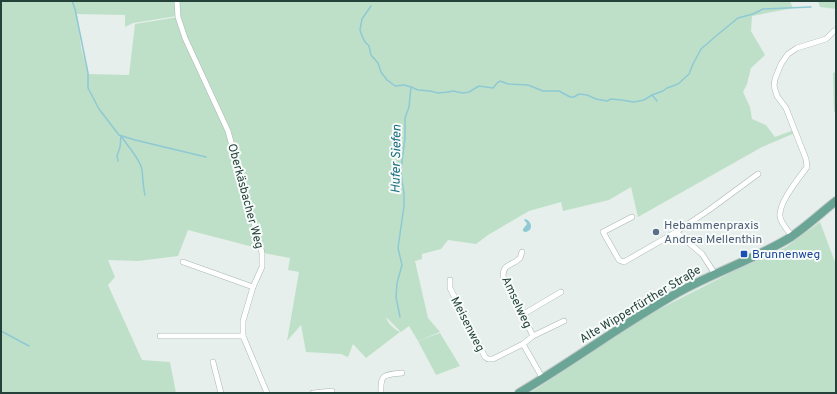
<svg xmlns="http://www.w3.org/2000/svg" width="837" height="394" font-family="Overpass,sans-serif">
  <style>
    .green { fill: #bfe0c8 }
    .water { fill: #8ec9d4 }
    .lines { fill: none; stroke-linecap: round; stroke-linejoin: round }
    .stream { stroke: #8ec9d4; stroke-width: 1.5 }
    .minor-casing { stroke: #a8b8b2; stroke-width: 6 }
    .primary-casing { stroke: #c2cac8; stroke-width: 10 }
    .minor { stroke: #fff; stroke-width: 5 }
    .primary { stroke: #6aa596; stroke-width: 8 }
    .service-dot { fill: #5c6f8a; stroke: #f7fbf9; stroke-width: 1.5 }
    .transit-dot { fill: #1a4fb4; stroke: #f7fbf9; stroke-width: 1.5 }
    .labels { text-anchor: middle; stroke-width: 4; stroke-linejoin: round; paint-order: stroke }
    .street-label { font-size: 12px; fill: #24423a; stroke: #f7fbf9 }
    .service-label { font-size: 12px; fill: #4e5e75; stroke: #f7fbf9; text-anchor: start }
    .transit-label { font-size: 12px; fill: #164399; stroke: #f7fbf9; text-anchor: start }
    .water-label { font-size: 13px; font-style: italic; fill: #1c6f80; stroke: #f7fbf9 }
  </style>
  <rect width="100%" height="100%" fill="#e6efeb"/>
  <!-- green -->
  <g class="green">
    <path d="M1 1H176L177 16 133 23 125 27V15L77 14 81 47 88 74 129 75 135 24 178 17 187 38 180 16 179 1H790L793 8 752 16 751 31 765 55 751 68 747 84 743 92 750 107 752 119 766 125 775 137 794 130 795 133 762 147 638 217 631 187 609 200 563 211 561 202 529 211 488 235 476 244 448 240 441 249 422 254V259L415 261 428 318 440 332 418 341 409 326 401 332 386 317C388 324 394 329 400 332L366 358 353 344 348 357 341 354 306 352 301 325 287 341 299 272 288 270 290 258 263 253 261 249 188 230 178 256 138 261 108 260 115 277 108 285 142 360 170 362 176 393H1Z"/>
    <path d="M818 1H836V9L820 7Z"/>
    <path d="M836 72V111L834 112 833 73Z"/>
    <path d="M820 222 835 262 836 261V393H530L644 317 732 272 786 247Z"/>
    <path d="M440 333 460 366 436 375 418 341Z"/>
  </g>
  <!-- water -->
  <path class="water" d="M525 219C532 221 534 231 525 232L523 231V229L527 224 526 222 524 220Z"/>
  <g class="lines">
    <!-- stream -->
    <g class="stream">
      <path d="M72 1 75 9 88 73V88L99 109 119 135 135 140 206 157"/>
      <path d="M371 6 362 19 360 30 362 36 365 42 369 46 371 55 378 63 381 72 387 80 395 86 404 85 411 87 409 107 405 118V138L401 170 402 181 404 193V206L398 248 402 265 397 283 396 297 400 317"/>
      <path d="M411 87 418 90 430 91 438 93 448 92 453 91 463 93 469 92 479 86 493 88 498 82H499L500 81 508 84 528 85 543 91H559L570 97H574L579 94 587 95 596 99 607 101 611 99 621 100 634 102 644 100 652 95 663 91 667 88 678 84 689 74 693 64 701 49 716 36 738 18 753 14 763 9 811 7"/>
      <path d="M652 95 657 101"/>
      <path d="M121 136C126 144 141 160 142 170 143 178 143 187 145 195"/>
      <path d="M118 161 117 156 120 147 121 136"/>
      <path d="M1 331 29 346"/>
    </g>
    <!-- minor casing -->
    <g class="minor-casing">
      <g id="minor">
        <path d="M177 1 178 17 185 38 228 131 243 186 258 236 262 253V267L253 287 243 321V336L267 393"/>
        <path d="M632 217 603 232 619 260 624 262 676 232 702 254 715 274"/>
        <path d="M676 232 709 210 758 174"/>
        <path d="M792 236C788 231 781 223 780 217 778 203 799 178 807 167L806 159 786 108 777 96 774 86 775 79 781 64 788 54 797 48 826 39 834 31"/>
        <path d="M522 252C521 254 521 256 520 258 513 266 503 263 503 276L533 336"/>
        <path d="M183 262 253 287"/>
        <path d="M450 280V288L485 357 488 359H493L523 344 543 379"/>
        <path d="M522 315 561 292"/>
        <path d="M160 336H243"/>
        <path d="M523 344 533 336 564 321"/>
        <path d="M213 362 221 393"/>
        <path d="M313 393 332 391"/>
        <path d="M381 393C380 373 385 375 402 373"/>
      </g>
    </g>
    <!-- primary casing -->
    <g class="primary-casing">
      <path id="primary" d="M519 393C573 361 624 323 679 292 715 272 755 259 791 237 806 227 822 212 836 201"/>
    </g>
    <!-- minor -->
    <use href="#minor" class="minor"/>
    <!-- primary -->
    <use href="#primary" class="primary"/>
  </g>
  <!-- markers -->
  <circle class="service-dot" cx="656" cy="232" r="4"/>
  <rect class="transit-dot" x="740" y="250" width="8" height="8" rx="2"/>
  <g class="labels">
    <!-- street labels -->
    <g class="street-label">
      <text transform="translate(246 196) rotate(75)" y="4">Oberkäsbacher Weg</text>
      <text transform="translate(517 302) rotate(65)" y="4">Amselweg</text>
      <text transform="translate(640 304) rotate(-31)" y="4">Alte Wipperfürther Straße</text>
      <text transform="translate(468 324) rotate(63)" y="4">Meisenweg</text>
    </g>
    <!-- service labels -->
    <g class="service-label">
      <text x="664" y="229">Hebammenpraxis<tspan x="664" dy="14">Andrea Mellenthin</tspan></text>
    </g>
    <!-- transit labels -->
    <g class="transit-label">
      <text x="752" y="258">Brunnenweg</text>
    </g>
    <!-- water labels -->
    <g class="water-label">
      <text transform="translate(395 159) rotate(-89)" y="5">Hufer Siefen</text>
    </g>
  </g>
  <!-- border -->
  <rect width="837" height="394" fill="none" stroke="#24423a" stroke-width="4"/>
</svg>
